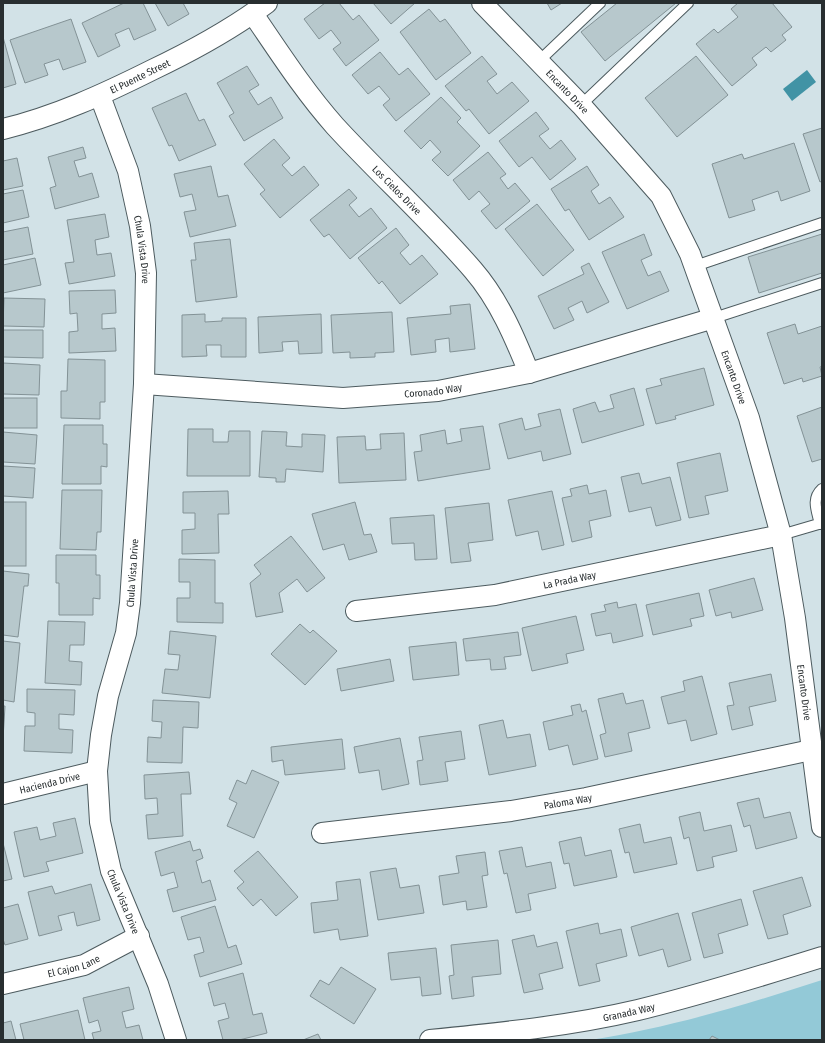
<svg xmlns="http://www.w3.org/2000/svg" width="825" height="1043" font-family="'Fira Sans Condensed',sans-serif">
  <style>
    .green { fill: #93c9d7 }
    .water { fill: #4193a5 }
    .building { fill: #b7c8cc; stroke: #839296 }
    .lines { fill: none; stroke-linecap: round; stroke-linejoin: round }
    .service-casing { stroke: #4d5b5f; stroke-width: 12 }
    .minor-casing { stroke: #4d5b5f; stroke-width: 22 }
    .service { stroke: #fff; stroke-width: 10 }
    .minor { stroke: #fff; stroke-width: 20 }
    .labels { text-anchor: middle; stroke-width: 4; stroke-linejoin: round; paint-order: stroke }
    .street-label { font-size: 10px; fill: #282e30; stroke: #fff }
  </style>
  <rect width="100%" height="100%" fill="#d2e2e7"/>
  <!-- green -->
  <path class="green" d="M822 980V1040H590C669 1028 748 1004 822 980Z"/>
  <!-- water -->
  <path class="water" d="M807 70 816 82 792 101 783 89Z"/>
  <!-- building -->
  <g class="building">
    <path d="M124 3H143L156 30 134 40 129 28 115 34 120 46 98 57 82 23Z"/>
    <path d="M155 3H183L189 14 168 26Z"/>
    <path d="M325 3H339L353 20 359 15 379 40 346 66 333 49 341 43 331 30 319 39 304 19Z"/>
    <path d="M373 3H415L391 24Z"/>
    <path d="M547 3H562L551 10Z"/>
    <path d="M617 3H676L605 61 581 32Z"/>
    <path d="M738 3H772L792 27 782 35 786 40 771 52 766 47 752 58 757 65 732 86 696 44 714 29 718 33 738 17 731 9Z"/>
    <path d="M429 9 440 22 445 19 471 53 436 80 400 32Z"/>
    <path d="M71 19 86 62 63 70 59 59 44 64 48 75 25 83 10 40Z"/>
    <path d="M3 37 16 84 3 88Z"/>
    <path d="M380 52 399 75 408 68 430 94 396 121 383 105 390 99 379 86 368 94 352 75Z"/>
    <path d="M482 56 497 74 487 81 497 94 512 82 529 101 489 134 469 109 466 111 445 86Z"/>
    <path d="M696 56 728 95 677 137 645 98Z"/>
    <path d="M247 66 259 85 249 91 258 105 271 97 283 118 244 141 229 116 234 113 217 83Z"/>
    <path d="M186 93 199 121 204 119 216 145 179 161 172 145 169 146 152 108Z"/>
    <path d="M441 97 461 118 457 122 480 146 448 176 432 160 441 152 430 140 421 149 404 131Z"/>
    <path d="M536 112 549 129 539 136 550 149 561 140 576 159 550 180 532 157 519 167 499 141Z"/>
    <path d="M822 128V181L820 182 803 134Z"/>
    <path d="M274 139 290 158 282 165 292 176 304 166 319 185 280 218 260 194 265 190 244 164Z"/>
    <path d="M794 143 810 191 781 201 778 191 752 200 755 210 729 218 712 164 742 154 744 159Z"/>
    <path d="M83 147 86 158 74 161 79 177 92 173 99 197 55 209 50 188 56 186 48 157Z"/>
    <path d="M488 152 506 174 500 178 508 189 515 183 530 201 496 229 481 211 490 204 479 191 469 200 453 180Z"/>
    <path d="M17 158 23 186 3 190V161Z"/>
    <path d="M211 166 218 197 228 195 236 226 190 237 184 212 196 210 192 194 180 197 174 174Z"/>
    <path d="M587 166 599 185 591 191 599 204 610 197 624 217 589 240 569 209 565 211 551 189Z"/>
    <path d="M349 189 357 198 349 205 359 217 371 208 387 228 350 259 329 234 324 237 310 220Z"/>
    <path d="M23 190 29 217 3 223V194Z"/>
    <path d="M537 204 574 250 543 276 505 229Z"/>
    <path d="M105 214 109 237 95 240 97 255 111 253 115 276 69 284 65 263 74 262 67 220Z"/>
    <path d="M28 227 33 254 3 260V232Z"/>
    <path d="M396 228 409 245 400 253 410 265 422 255 438 274 400 304 382 281 379 284 358 258Z"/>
    <path d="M644 234 652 255 641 260 648 276 660 271 669 291 627 309 602 252Z"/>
    <path d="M822 234V273L759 293 748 257Z"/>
    <path d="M230 239 237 297 196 302 191 260H196L194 243Z"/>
    <path d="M35 258 41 285 3 293V265Z"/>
    <path d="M589 263 609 302 587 313 582 301 568 308 574 320 554 329 538 296 584 274 581 267Z"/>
    <path d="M115 290 116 313 102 314V329L115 328 116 351 69 353V332L78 331 77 313 70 314 69 291Z"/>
    <path d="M4 298 45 299 44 327 3 326Z"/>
    <path d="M470 304 475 349 450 352 449 338 435 340 436 352 411 355 407 318 451 314 450 306Z"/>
    <path d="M392 312 394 352 375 353V357L350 358V352L333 353 331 315Z"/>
    <path d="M205 314V322L222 321V318H246V357H221V345H206L207 356 182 357V315Z"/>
    <path d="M321 314 322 353 299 354 298 341 282 342 283 351 259 353 258 317Z"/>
    <path d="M795 324 798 334 822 326V366L820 367 822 376 803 382 802 378 784 384 767 333Z"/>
    <path d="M3 330H43V358L3 357Z"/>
    <path d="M68 359 105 360V402H100V419L61 418V391H67Z"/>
    <path d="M3 363 40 365 39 395 3 394Z"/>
    <path d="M704 368 714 405 675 416 676 419 656 424 646 389 662 385 660 379Z"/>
    <path d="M634 388 644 425 582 443 573 409 595 402 599 412 614 408 610 395Z"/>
    <rect x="3" y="398" width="34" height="30"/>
    <path d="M822 407V459L812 462 797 416Z"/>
    <path d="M560 409 571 454 543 461 541 451 508 459 499 424 522 418 525 430 541 426 538 414Z"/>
    <path d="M64 425H103V444H107V467L101 466V484H62Z"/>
    <path d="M483 426 490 469 418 481 414 452 422 451 420 435 445 430 447 444 462 441 460 429Z"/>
    <path d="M188 429H213V442H228L229 431H250V476H187Z"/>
    <path d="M262 431 287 432 286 446 302 447V434L325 435 323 472 286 469 285 482H276V478L259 477Z"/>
    <path d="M3 432 37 435 35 464 3 462Z"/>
    <path d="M404 433 406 480 339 483 337 437 365 436 366 450 381 449 380 434Z"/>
    <path d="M720 453 728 491 705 496 709 514 689 518 677 463Z"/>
    <path d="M3 466 35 468 33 498 3 496Z"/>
    <path d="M639 473 642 484 670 477 681 520 656 526 651 507 629 512 621 477Z"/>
    <path d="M587 485 589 494 606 490 611 516 589 521 592 537 572 542 562 498 572 496 570 489Z"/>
    <path d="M62 490H102L101 532H97L96 550 60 549Z"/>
    <path d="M228 491 229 514H218L219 553 182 554V530L195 529V513H183V492Z"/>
    <path d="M552 491 564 545 542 550 538 531 516 536 508 500Z"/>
    <rect x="3" y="502" width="23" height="64"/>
    <path d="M355 502 364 535 371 534 377 552 349 560 344 544 323 550 312 514Z"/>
    <path d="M489 503 493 540 468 543 471 561 451 563 445 508Z"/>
    <path d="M434 515 437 559 415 560 414 543 392 544 390 518Z"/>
    <path d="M291 536 325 578 307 592 297 579 279 593 283 612 256 617 250 583 261 574 254 565Z"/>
    <path d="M56 555H96V575H100V599L93 598V615H59V583H56Z"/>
    <path d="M179 559 215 560V603H223V623L177 622V598H190V582H179Z"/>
    <path d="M3 571 29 574 28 586H24L18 637 3 635Z"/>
    <path d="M754 578 763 610 732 618 731 612 716 616 709 590Z"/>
    <path d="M699 593 704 616 690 619 692 626 653 635 646 605Z"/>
    <path d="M617 602 618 608 636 604 643 636 613 643 611 633 596 636 591 614 606 611 604 605Z"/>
    <path d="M576 616 584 650 566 654 568 663 532 671 522 628Z"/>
    <path d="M48 621 85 622 84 645H70L69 661 82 662 81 685 45 683Z"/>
    <path d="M300 624 310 633 313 630 337 651 305 685 271 654Z"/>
    <path d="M170 631 216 636 210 698 162 693 165 669 178 670 180 655 168 654Z"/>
    <path d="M518 632 521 655 504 657 506 669 491 670 490 659 466 661 463 639Z"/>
    <path d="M3 641 20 643 14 702 3 700Z"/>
    <path d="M456 642 459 675 413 680 409 647Z"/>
    <path d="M390 659 394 681 341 691 337 669Z"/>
    <path d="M771 674 776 701 749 707 753 725 732 730 727 706 734 705 729 683Z"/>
    <path d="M702 676 717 734 691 741 686 720 668 724 661 697 685 691 683 681Z"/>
    <path d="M27 689 75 690 74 715 59 714V729L73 730 72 753 24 751 25 726H35V713L27 712Z"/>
    <path d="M623 693 626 704 643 700 650 728 628 733 632 751 605 757 600 735 606 733 598 699Z"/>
    <path d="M153 700 199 702 198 728 183 727 182 763 147 762 148 737 161 738 162 722 152 721Z"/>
    <path d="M580 704 582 712 586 710 598 759 573 765 568 745 549 750 543 722 573 715 571 706Z"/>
    <path d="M3 706H5L3 739Z"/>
    <path d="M503 720 507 738 530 734 536 766 489 775 479 725Z"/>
    <path d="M461 731 465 759 445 762 448 781 420 785 417 761 423 760 419 737Z"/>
    <path d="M400 738 409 784 382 790 379 770 359 773 354 747Z"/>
    <path d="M342 739 345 769 285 775 283 760 272 762 271 747Z"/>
    <path d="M252 770 279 782 254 838 227 826 237 803 229 799 237 780 246 784Z"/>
    <path d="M189 772 191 794H181L183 836 148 839 146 815 158 814 157 798 145 799 144 775Z"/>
    <path d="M759 798 764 818 790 812 797 838 756 849 750 825 744 827 737 803Z"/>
    <path d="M700 812 704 831 731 825 737 851 712 857 714 867 697 871 689 837 684 839 679 817Z"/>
    <path d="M75 818 83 853 46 862 49 871 24 877 14 832 37 827 40 840 56 836 53 823Z"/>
    <path d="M640 824 644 843 671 837 677 864 634 873 629 852 625 853 619 829Z"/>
    <path d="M581 837 585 856 611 850 617 877 574 886 569 863 564 864 559 842Z"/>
    <path d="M190 841 193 851 200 849 203 858 196 861 202 883 210 880 216 900 173 912 167 890 178 887 174 872 161 876 155 852Z"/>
    <path d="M3 843 12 879 3 881Z"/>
    <path d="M522 847 526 867 551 862 556 888 528 894 531 910 516 913 507 873 504 874 499 851Z"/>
    <path d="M258 851 298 897 276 916 261 899 253 906 237 888 244 882 234 871Z"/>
    <path d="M485 852 488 875 482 876 487 907 467 910 466 901 443 905 439 876 459 873 456 856Z"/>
    <path d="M396 868 400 888 419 885 424 913 378 920 370 872Z"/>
    <path d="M802 877 811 906 783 915 788 934 768 939 753 891Z"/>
    <path d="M360 879 368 936 340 940 338 929 314 933 311 903 338 900 336 882Z"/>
    <path d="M91 884 100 920 77 926 74 912 58 916 62 930 39 936 28 892 52 886 55 894Z"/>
    <path d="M741 899 748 925 718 934 723 953 704 958 692 913Z"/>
    <path d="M18 904 28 939 5 945 3 939V908Z"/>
    <path d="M215 906 228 948 236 945 242 964 200 977 194 955 204 952 200 937 188 940 181 917Z"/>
    <path d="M678 913 691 960 668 967 663 949 639 956 631 927Z"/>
    <path d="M598 923 600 934 621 929 627 956 596 964 600 981 579 986 566 931Z"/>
    <path d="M534 935 537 947 557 942 563 968 539 974 543 989 524 993 512 940Z"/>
    <path d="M498 940 501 974 472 977 474 996 452 999 449 976 454 975 451 945Z"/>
    <path d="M436 948 441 994 422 996 420 977 391 980 388 953Z"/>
    <path d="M341 967 376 989 354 1024 310 996 320 980 329 985Z"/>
    <path d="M243 973 253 1015 262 1013 267 1033 239 1040H223L218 1021 229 1018 225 1003 214 1006 208 983Z"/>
    <path d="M129 987 134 1009 122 1012 126 1028 139 1025 143 1040H94L92 1033 101 1031 98 1020 89 1023 83 998Z"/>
    <path d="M78 1010 85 1040H24L20 1024Z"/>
    <path d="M11 1021 16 1040H3V1023Z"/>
    <path d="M318 1034 321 1040H303Z"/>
    <path d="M712 1036 720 1040H709Z"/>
  </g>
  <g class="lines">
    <!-- service casing -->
    <g class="service-casing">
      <g id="service">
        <path d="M539 61 600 3"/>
        <path d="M581 105 688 3"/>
        <path d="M695 266 822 223"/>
        <path d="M714 318 822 283"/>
        <path d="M820 524C817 511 811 499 822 489"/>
        <path d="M781 535 822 523"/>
      </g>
    </g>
    <!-- minor casing -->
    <g class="minor-casing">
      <g id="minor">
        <path id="s1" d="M482 3 581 105 661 196 690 254 749 418 781 535 795 618 822 827"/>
        <path id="s2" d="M253 14C279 52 304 91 335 126 380 175 430 220 473 270 499 300 515 338 529 373"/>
        <path id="s3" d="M100 96 128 171 140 226 146 273 144 384 130 603 126 633 108 696 101 735 97 771 100 822 111 871 158 984 176 1040"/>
        <path id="s4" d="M3 129C56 116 104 94 152 70 192 51 232 29 267 3"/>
        <path id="s5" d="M144 384 343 398 438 391 529 373 714 318"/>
        <path id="s6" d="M356 611 495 595 781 535"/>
        <path id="s7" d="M3 794 97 771"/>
        <path id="s8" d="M322 833 511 811 586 798 811 750"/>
        <path id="s9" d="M3 984 84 965 139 936"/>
        <path id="s10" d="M430 1040C500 1033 570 1026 638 1010 700 995 761 976 822 957"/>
      </g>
    </g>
    <!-- service -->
    <use href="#service" class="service"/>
    <!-- minor -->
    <use href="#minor" class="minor"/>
  </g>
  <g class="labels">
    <!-- street labels -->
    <g class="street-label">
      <text dy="4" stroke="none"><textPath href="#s4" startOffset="147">El Puente Street</textPath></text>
      <text dy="4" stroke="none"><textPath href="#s1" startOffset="123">Encanto Drive</textPath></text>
      <text dy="4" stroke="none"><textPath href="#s2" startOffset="228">Los Cielos Drive</textPath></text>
      <text dy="4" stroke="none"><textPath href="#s3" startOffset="160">Chula Vista Drive</textPath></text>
      <text dy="4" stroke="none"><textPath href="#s1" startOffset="459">Encanto Drive</textPath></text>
      <text dy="4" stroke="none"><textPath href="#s5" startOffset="290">Coronado Way</textPath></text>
      <text transform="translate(132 573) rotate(-86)" y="4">Chula Vista Drive</text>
      <text dy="4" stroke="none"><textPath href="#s6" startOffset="216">La Prada Way</textPath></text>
      <text dy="4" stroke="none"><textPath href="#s1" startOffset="783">Encanto Drive</textPath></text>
      <text dy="4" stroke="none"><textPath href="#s7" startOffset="48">Hacienda Drive</textPath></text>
      <text dy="4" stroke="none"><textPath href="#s8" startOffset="248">Paloma Way</textPath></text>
      <text dy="4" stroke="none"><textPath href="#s3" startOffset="820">Chula Vista Drive</textPath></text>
      <text dy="4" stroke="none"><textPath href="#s9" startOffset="73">El Cajon Lane</textPath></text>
      <text dy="4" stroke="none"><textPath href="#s10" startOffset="201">Granada Way</textPath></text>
    </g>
  </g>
  <!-- border -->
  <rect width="825" height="1043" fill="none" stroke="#282e30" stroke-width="8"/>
</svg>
